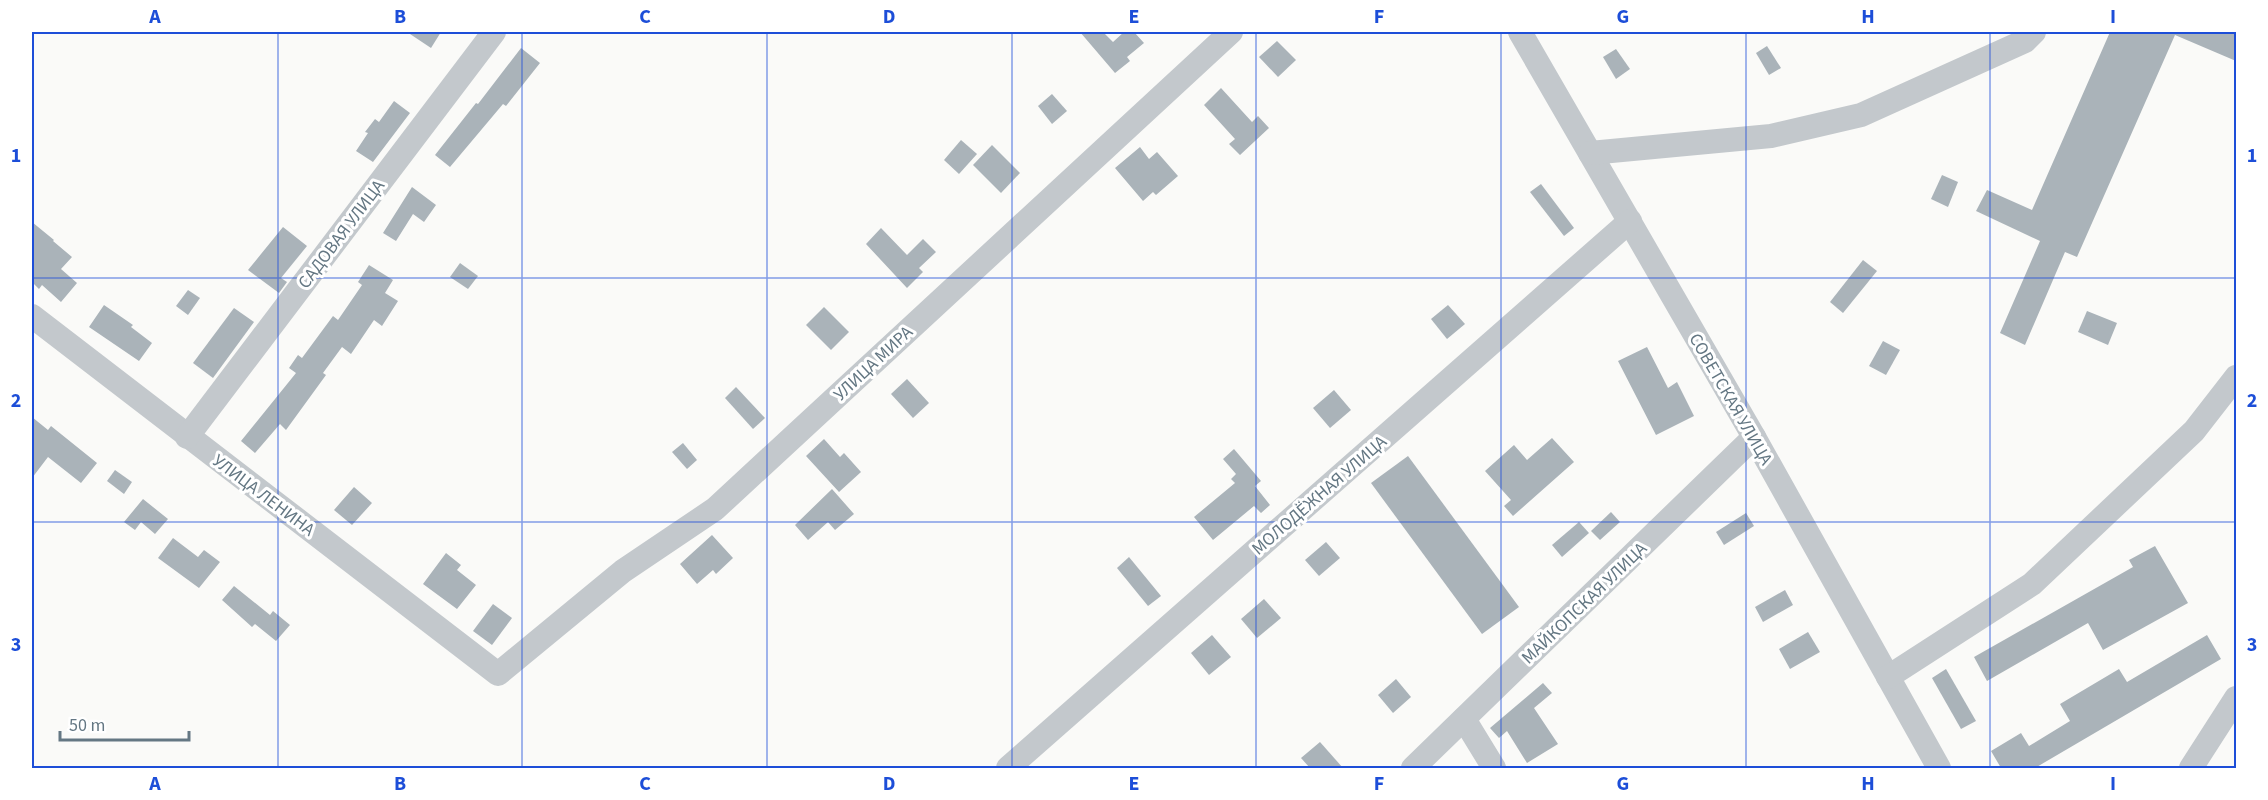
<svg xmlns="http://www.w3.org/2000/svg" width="2268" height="800" font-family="'Source Sans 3',sans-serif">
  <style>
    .building { fill: #aab3b9 }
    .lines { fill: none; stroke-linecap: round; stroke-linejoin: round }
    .minor { stroke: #c3c8cc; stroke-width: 24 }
    .grid { fill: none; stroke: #1d4ed8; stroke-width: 1.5; stroke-opacity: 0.55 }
    .labels { text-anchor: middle; stroke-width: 6; stroke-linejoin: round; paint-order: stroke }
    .street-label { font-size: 18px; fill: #647783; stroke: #fff }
    .neatline { fill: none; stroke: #1d4ed8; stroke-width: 2 }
    .grid-label { font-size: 20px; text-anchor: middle; font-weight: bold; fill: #1d4ed8 }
  </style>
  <rect width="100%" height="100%" fill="#fafaf8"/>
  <!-- building -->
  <g class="building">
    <path d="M407 32H441L431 48Z"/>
    <path d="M1080 32H1103L1113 42 1124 32H1134L1144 43 1127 57 1130 61 1115 73Z"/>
    <path d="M2110 32H2236V61L2175 35 2077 257 2065 252 2025 345 2000 333 2040 241 1976 211 1987 190 2032 210Z"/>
    <path d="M1277 41 1296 60 1278 77 1259 57Z"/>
    <path d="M1767 46 1781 68 1769 75 1756 53Z"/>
    <path d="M521 48 540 63 506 106 503 104 450 167 435 155 476 103 478 104Z"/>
    <path d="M1616 49 1630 69 1616 79 1603 57Z"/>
    <path d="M1221 88 1252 122 1258 116 1269 128 1240 155 1229 144 1235 139 1204 105Z"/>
    <path d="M1052 94 1067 111 1052 124 1038 106Z"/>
    <path d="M394 101 410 113 373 162 356 151 368 133 365 132 375 119 379 122Z"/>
    <path d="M961 140 977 154 959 174 944 160Z"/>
    <path d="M992 145 1020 173 1001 193 973 165Z"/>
    <path d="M1140 147 1149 159 1157 152 1178 176 1156 195 1153 192 1143 201 1115 168Z"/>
    <path d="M1942 175 1958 182 1948 207 1931 199Z"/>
    <path d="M1541 184 1574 228 1564 236 1530 192Z"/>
    <path d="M412 187 436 205 424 222 413 214 396 241 383 233Z"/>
    <path d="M32 222 54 240 53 241 72 257 61 269 77 283 61 302 42 285 39 289 32 282Z"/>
    <path d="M283 227 307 246 281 278 287 282 279 293 248 270Z"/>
    <path d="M881 228 907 255 923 239 936 252 919 268 923 272 907 288 866 244Z"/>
    <path d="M1863 260 1877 271 1843 313 1830 302Z"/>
    <path d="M460 263 478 276 468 289 450 277Z"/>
    <path d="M369 265 393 280 385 293 398 301 382 326 374 320 351 354 342 347 323 373 326 375 286 430 280 424 255 453 241 441 296 373 289 368 298 355 302 358 333 316 338 320 362 285 358 282Z"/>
    <path d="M188 290 200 298 188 315 176 306Z"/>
    <path d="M104 305 133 325 131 327 152 343 139 361 89 327Z"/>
    <path d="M1448 305 1465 324 1447 339 1431 319Z"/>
    <path d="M824 307 849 332 831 350 806 325Z"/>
    <path d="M234 308 254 322 213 378 193 363Z"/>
    <path d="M2087 311 2117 323 2108 345 2078 332Z"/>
    <path d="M1883 341 1900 350 1886 375 1869 366Z"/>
    <path d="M1647 347 1668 388 1677 382 1694 416 1656 435 1618 361Z"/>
    <path d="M907 379 929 403 913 418 891 394Z"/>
    <path d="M736 387 765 418 753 429 725 398Z"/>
    <path d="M1334 390 1351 410 1330 428 1313 408Z"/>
    <path d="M32 417 48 430 51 426 97 463 81 483 48 457 32 478Z"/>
    <path d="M1552 438 1574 462 1513 516 1504 506 1511 500 1485 471 1514 445 1527 460Z"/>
    <path d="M824 439 840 457 844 453 861 472 839 492 806 456Z"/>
    <path d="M683 443 697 460 687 469 672 452Z"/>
    <path d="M1234 449 1261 481 1255 486 1270 505 1261 513 1254 506 1213 540 1194 517 1235 483 1231 479 1236 474 1223 459Z"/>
    <path d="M1408 456 1519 607 1482 634 1371 483Z"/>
    <path d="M115 470 132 482 124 494 107 481Z"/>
    <path d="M354 487 372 503 352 525 334 510Z"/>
    <path d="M832 489 854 514 835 530 828 522 808 540 795 525Z"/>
    <path d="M143 499 168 519 155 534 141 522 135 530 124 522Z"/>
    <path d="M1611 512 1620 522 1600 540 1591 531Z"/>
    <path d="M1746 513 1754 526 1724 545 1716 532Z"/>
    <path d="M1579 522 1589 533 1562 557 1552 545Z"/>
    <path d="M712 535 733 558 716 574 713 570 697 584 680 564Z"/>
    <path d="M173 538 198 557 204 550 220 562 199 588 158 558Z"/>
    <path d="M1326 542 1340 558 1319 576 1305 560Z"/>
    <path d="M2155 546 2188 603 2103 650 2088 623 1987 681 1974 657 2133 567 2129 560Z"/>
    <path d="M446 553 461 565 457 570 476 585 457 609 423 584Z"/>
    <path d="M1129 557 1161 596 1148 606 1117 568Z"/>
    <path d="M234 586 270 615 273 611 290 625 276 641 255 624 252 627 222 600Z"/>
    <path d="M1785 590 1793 605 1763 622 1755 607Z"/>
    <path d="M1264 599 1281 618 1257 638 1241 619Z"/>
    <path d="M493 604 512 618 492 645 473 631Z"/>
    <path d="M1808 632 1820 652 1790 669 1779 649Z"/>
    <path d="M1212 635 1231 657 1209 675 1191 653Z"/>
    <path d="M2207 635 2221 659 2035 768H2001L1991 751 2021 733 2029 746 2070 721 2060 704 2119 669 2127 682Z"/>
    <path d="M1946 669 1976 721 1961 729 1932 678Z"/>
    <path d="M1396 679 1411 697 1393 713 1378 695Z"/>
    <path d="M1543 683 1552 693 1534 708 1558 744 1527 763 1507 731 1499 738 1490 728Z"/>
    <path d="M1320 742 1343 768H1310L1301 758Z"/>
  </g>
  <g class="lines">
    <!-- minor -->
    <g class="minor">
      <path d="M1520 32 1754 437 1939 768"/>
      <path d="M1590 153 1771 136 1861 115 2025 41 2034 32"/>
      <path d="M32 316 498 674 623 571 715 509 1231 32"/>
      <path d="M187 437 494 32"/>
      <path d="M1888 677 2032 584 2194 431 2236 377"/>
      <path d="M1464 719 1494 768"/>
      <path d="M1008 768 1630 221"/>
      <path d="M1413 768 1754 437"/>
      <path d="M2191 768 2236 698"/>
    </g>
  </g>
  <!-- grid -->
  <path class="grid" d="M278 32V768M522 32V768M767 32V768M1012 32V768M1256 32V768M1501 32V768M1746 32V768M1990 32V768M32 278H2236M32 522H2236"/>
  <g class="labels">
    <!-- street labels -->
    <g class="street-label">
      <text transform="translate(341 234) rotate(-53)" y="6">САДОВАЯ УЛИЦА</text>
      <text transform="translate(873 363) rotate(-43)" y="6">УЛИЦА МИРА</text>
      <text transform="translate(1731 399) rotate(60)" y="6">СОВЕТСКАЯ УЛИЦА</text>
      <text transform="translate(264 495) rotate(37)" y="6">УЛИЦА ЛЕНИНА</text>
      <text transform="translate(1319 495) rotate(-41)" y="6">МОЛОДЁЖНАЯ УЛИЦА</text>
      <text transform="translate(1584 603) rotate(-44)" y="6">МАЙКОПСКАЯ УЛИЦА</text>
    </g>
  </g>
  <!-- border -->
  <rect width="2268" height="800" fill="none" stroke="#ffffff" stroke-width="66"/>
  <!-- scale -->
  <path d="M60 731v9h129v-9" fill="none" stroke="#647783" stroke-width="3"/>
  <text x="69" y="731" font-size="18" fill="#647783" stroke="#ffffff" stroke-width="4.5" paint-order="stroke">50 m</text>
  <rect x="33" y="33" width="2202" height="734" class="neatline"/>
  <g class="grid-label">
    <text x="155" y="23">A</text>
    <text x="400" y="23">B</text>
    <text x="645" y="23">C</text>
    <text x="889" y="23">D</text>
    <text x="1134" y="23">E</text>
    <text x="1379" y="23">F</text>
    <text x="1623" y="23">G</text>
    <text x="1868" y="23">H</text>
    <text x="2113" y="23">I</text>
    <text x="16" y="162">1</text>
    <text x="2252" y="162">1</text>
    <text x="16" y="407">2</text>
    <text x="2252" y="407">2</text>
    <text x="16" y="651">3</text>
    <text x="2252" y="651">3</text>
    <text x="155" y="790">A</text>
    <text x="400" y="790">B</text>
    <text x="645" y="790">C</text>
    <text x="889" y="790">D</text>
    <text x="1134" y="790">E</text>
    <text x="1379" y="790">F</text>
    <text x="1623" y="790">G</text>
    <text x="1868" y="790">H</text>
    <text x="2113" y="790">I</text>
  </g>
</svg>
